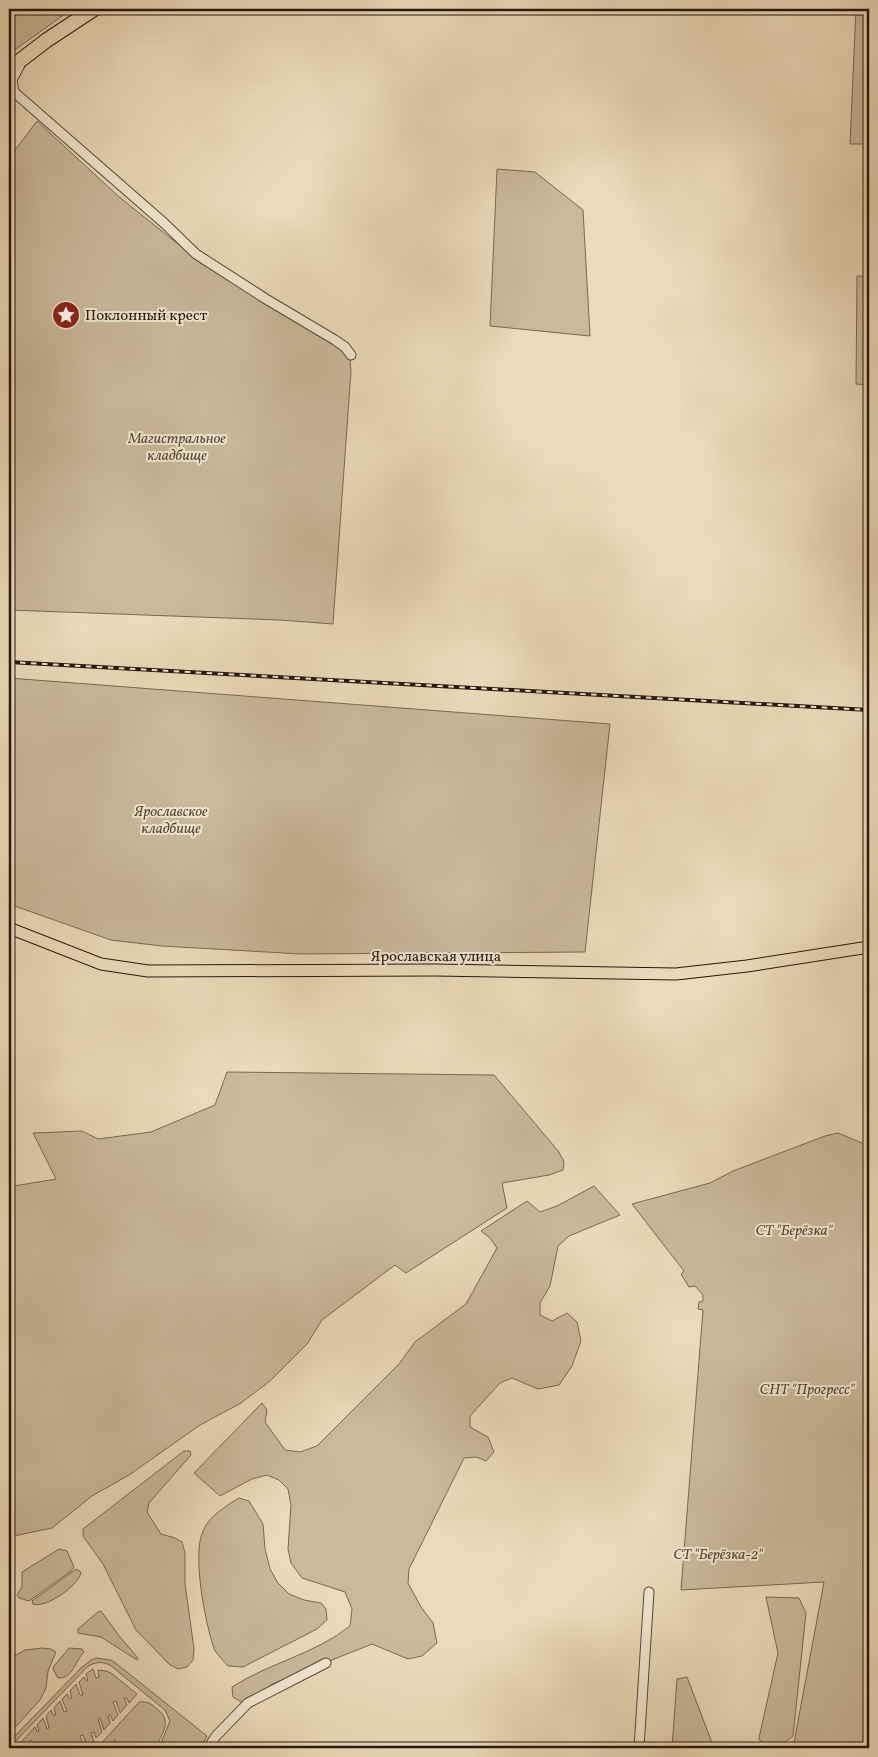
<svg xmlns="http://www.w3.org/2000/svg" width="878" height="1757" font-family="Vollkorn,serif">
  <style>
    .green { fill: #c9ba9c; stroke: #786854 }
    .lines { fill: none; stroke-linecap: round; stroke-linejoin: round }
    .minor-casing { stroke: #574838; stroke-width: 11 }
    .major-casing { stroke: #26170c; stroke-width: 13 }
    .highway-casing { stroke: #26170c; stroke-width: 16 }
    .minor { stroke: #f1e8d2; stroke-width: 9 }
    .major { stroke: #eadbba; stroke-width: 11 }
    .highway { stroke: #eadbba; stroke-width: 14 }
    .rail-casing { stroke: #26170c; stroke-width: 4 }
    .rail { stroke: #f1e8d2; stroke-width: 2; stroke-dasharray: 5.5; stroke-linecap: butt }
    .labels { text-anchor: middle; stroke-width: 4; stroke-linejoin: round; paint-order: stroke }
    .poi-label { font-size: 15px; fill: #26170c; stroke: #f1e8d2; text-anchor: start }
    .park-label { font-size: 15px; font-style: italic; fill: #574837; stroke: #f1e8d2 }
    .street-label { font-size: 15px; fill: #26170c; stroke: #f1e8d2 }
  </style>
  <rect width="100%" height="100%" fill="#eadbba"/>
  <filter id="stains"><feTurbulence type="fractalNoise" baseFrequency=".004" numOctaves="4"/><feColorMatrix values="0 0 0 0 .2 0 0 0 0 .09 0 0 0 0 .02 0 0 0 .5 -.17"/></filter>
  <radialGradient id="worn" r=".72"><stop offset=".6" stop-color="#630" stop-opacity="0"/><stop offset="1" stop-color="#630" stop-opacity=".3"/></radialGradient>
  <!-- green -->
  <g class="green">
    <path d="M9 9H72L9 54Z"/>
    <path d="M856 9H869V144H850Z"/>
    <path d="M37 121 118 196 188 252 345 351 350 359 351 371 333 624 280 620 9 610V158Z"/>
    <path d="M497 169 535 172 583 210 590 336 490 326Z"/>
    <path d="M857 276 869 277V385L856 384Z"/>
    <path d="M9 678 610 724 585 952 301 954 162 946 111 940 9 904Z"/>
    <path d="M227 1072 494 1075 559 1152 564 1162 563 1170 549 1175 502 1183 507 1208 406 1273 395 1265 322 1320 307 1344 270 1381 241 1403 200 1425 129 1475 92 1496 52 1528 9 1537V1189L14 1186 56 1179 33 1133 82 1131 98 1139 151 1132 215 1105Z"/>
    <path d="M838 1133 869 1146V1748H793L824 1582 681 1590 703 1310 698 1309 699 1302 703 1301V1295L695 1286 689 1287 681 1274 684 1271 632 1204 710 1183 733 1171 825 1136Z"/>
    <path d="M594 1186 620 1215 569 1236 558 1246 550 1286 540 1303V1315L552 1321 567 1313 577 1322 581 1341 572 1366 559 1385 538 1389 512 1378 500 1383 470 1416V1427L488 1437 494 1452 486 1461 476 1457 464 1458 409 1569 408 1583 421 1607 433 1623 437 1643 422 1656 408 1659 372 1644 272 1684 254 1699 241 1702 233 1697 232 1687C269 1663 315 1654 350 1626L352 1609 345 1592 302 1578 291 1563 288 1549 291 1505 288 1489 279 1480 267 1475 252 1479 220 1496 194 1473 262 1403 267 1410 265 1422 285 1450 300 1452 317 1446 399 1364 415 1342 466 1304 497 1248 490 1238 481 1231 527 1201 540 1212 557 1206Z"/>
    <path d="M184 1451H190L191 1455 149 1503 147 1512 161 1534 175 1538 182 1542 185 1553V1584L194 1649 193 1660 187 1667 178 1669 170 1665 136 1630 103 1564 83 1536V1529Z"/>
    <path d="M239 1498 249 1501 263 1524 265 1549 270 1569 278 1583 289 1594 304 1600 321 1603 326 1609 327 1620 317 1629 243 1667 228 1666C223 1660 216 1654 214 1648 205 1623 192 1554 203 1531 209 1516 226 1506 239 1498Z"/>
    <path d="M59 1549 67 1551 74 1567 71 1571 29 1601 19 1598 17 1595 22 1587V1572Z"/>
    <path d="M76 1569 81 1572C80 1585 45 1609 33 1604L32 1601Z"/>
    <path d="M766 1597 799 1598 806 1613 793 1736 778 1748H763L759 1738 778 1653Z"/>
    <path d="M101 1611 120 1637 138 1658 137 1660 101 1637 78 1633V1629L98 1612Z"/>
    <path d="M42 1648 51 1649 56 1652 48 1671 46 1688 40 1700 9 1734V1659L25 1650Z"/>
    <path d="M69 1648 82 1649 84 1652C75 1661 73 1679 58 1678L53 1669 54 1666Z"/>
    <path d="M97 1658 111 1660 118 1665 207 1736 200 1748H159L170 1721 165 1710 110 1665C101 1661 95 1662 87 1667L9 1748V1742L81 1668 91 1660Z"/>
    <path d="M93 1669 96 1678 99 1677 98 1670 106 1671 111 1673 137 1694 129 1703 127 1698H124L127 1705 120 1713 116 1701 113 1702 118 1715 113 1721 110 1715 108 1716 110 1723 104 1730 100 1718 98 1719 102 1732 96 1738 94 1732 91 1733 94 1741 89 1747H87L83 1735 80 1736 84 1748H39L31 1740 24 1747H20L21 1742 35 1727 37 1732 39 1731 37 1725 43 1718 47 1729 49 1728 46 1716 51 1710 53 1715H56L54 1708 60 1701 64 1712 67 1711 62 1699 67 1694 69 1698H72L70 1691 76 1684 80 1695H83L79 1682 84 1677 86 1681H88L86 1674Z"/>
    <path d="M687 1677 714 1748H672L677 1679Z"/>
    <path d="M139 1702C147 1701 152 1704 157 1709 173 1721 162 1734 155 1748H130L127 1746 129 1744 127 1742 121 1746 115 1740 108 1748H97Z"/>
  </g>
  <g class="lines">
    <!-- minor casing -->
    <g class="minor-casing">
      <g id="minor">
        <path d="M9 91 14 92 164 223 196 254 266 299 335 340 345 347 351 355"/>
        <path d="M14 92 12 80 20 65"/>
        <path d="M208 1748 216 1736 248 1703 326 1663"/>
        <path d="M639 1748 649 1592"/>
      </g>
    </g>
    <!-- major casing -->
    <g class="major-casing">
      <path id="major" d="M9 928 101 964 148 971 434 970 676 974 747 966 869 947"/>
    </g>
    <!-- highway casing -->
    <g class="highway-casing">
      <path id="highway" d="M9 69 47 40 94 9"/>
    </g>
    <!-- minor -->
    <use href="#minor" class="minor"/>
    <!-- major -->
    <use href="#major" class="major"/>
    <!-- highway -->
    <use href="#highway" class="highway"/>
    <!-- rail casing -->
    <g class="rail-casing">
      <path id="rail" d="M9 662 869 710"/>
    </g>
    <!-- rail -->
    <use href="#rail" class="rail"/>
  </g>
  <!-- icons -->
  <defs>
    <g id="sight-disc" transform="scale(1.4375)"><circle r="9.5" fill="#8f2418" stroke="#f1e8d2"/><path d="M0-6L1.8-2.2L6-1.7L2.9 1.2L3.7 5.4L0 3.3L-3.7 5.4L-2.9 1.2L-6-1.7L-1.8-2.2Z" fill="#fff"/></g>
  </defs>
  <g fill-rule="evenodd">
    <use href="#sight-disc" x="66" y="315"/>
  </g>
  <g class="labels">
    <!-- poi labels -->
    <g class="poi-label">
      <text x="85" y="320">Поклонный крест</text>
    </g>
    <!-- park labels -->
    <g class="park-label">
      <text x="177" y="443">Магистральное<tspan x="177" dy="17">кладбище</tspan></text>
      <text x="171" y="816">Ярославское<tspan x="171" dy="17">кладбище</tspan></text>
      <text x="794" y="1235">СТ "Берёзка"</text>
      <text x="807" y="1394">СНТ "Прогресс"</text>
      <text x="718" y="1559">СТ "Берёзка-2"</text>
    </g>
    <!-- street labels -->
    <g class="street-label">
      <text x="436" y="961">Ярославская улица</text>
    </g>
  </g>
  <!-- margin -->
  <rect width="878" height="1757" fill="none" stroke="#eadbba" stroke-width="30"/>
  <rect x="10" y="10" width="858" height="1737" fill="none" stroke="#26170c" stroke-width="2.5"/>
  <rect x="15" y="15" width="848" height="1727" fill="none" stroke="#26170c"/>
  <rect width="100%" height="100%" filter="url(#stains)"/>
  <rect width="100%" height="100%" fill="url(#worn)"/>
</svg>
